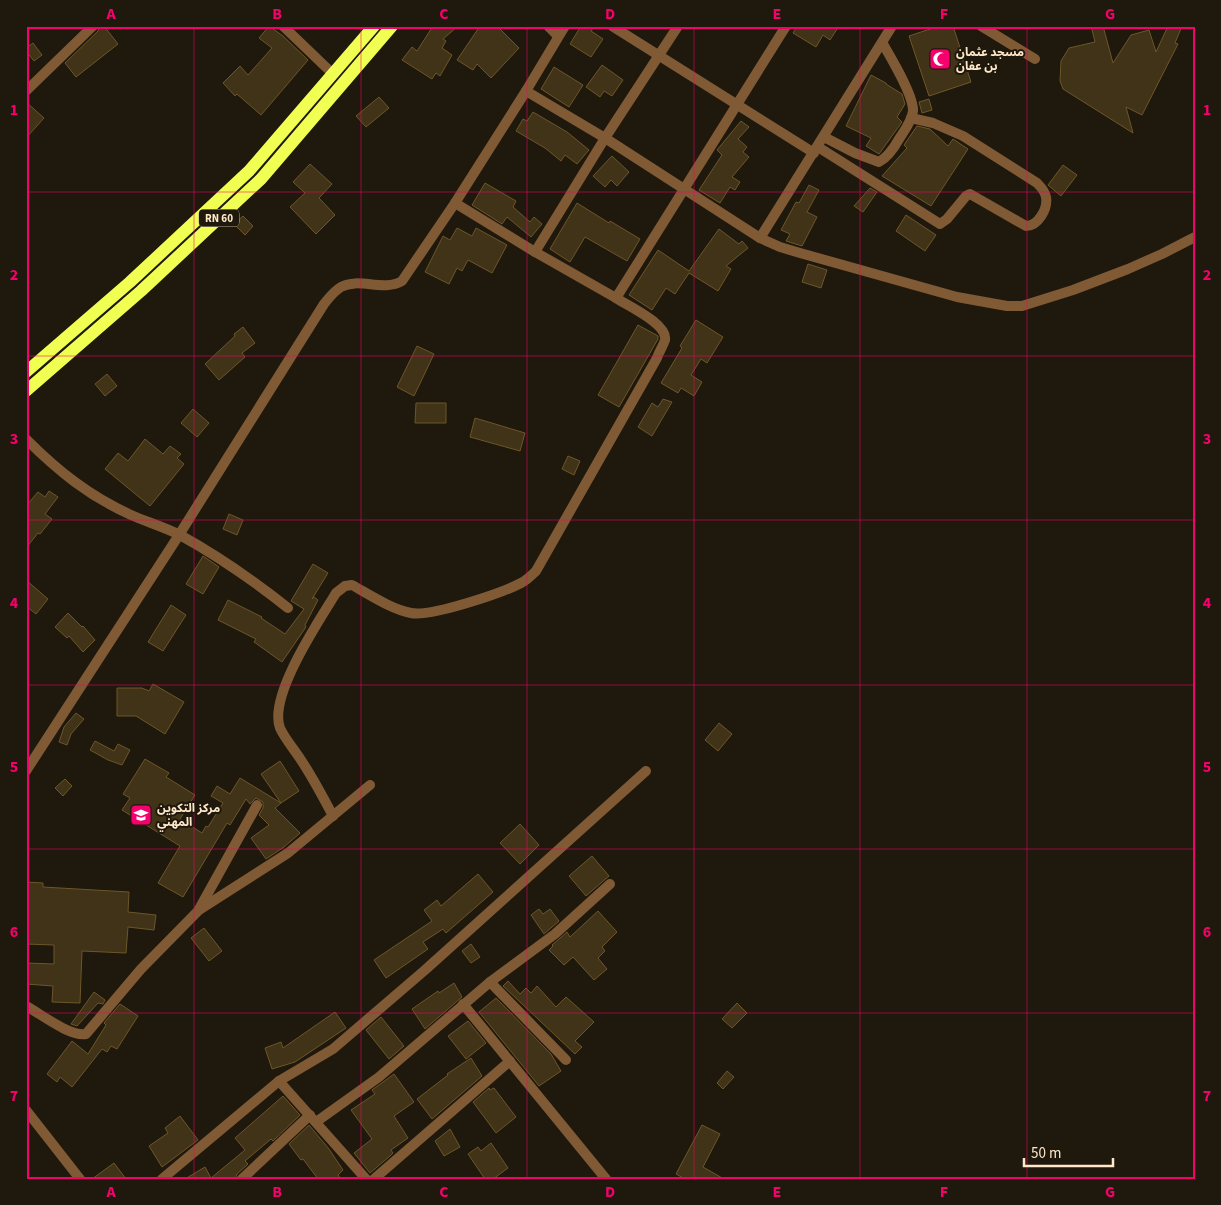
<svg xmlns="http://www.w3.org/2000/svg" width="1221" height="1205" font-family="'Source Sans 3','Noto Sans Arabic',sans-serif">
  <style>
    .building { fill: #413317; stroke: #6d5629 }
    .lines { fill: none; stroke-linecap: round; stroke-linejoin: round }
    .street { stroke: #805a35; stroke-width: 10 }
    .primary { stroke: #f0ff51; stroke-width: 12 }
    .grid { fill: none; stroke: #f5006c; stroke-width: 1; stroke-opacity: 0.55 }
    .labels { text-anchor: middle; stroke-width: 4; stroke-linejoin: round; paint-order: stroke }
    .shield { fill: #1f180c; stroke: #bcaa91; stroke-width: 1 }
    .shield-label { font-size: 11px; font-weight: bold; fill: #ffe8ca }
    .poi-label { font-size: 12px; font-weight: bold; fill: #ffe8ca; stroke: #1f180c; text-anchor: start }
    .neatline { fill: none; stroke: #f5006c; stroke-width: 2 }
    .grid-label { font-size: 16px; text-anchor: middle; font-weight: bold; fill: #f5006c }
  </style>
  <rect width="100%" height="100%" fill="#1f180c"/>
  <!-- building -->
  <g class="building">
    <path d="M100 26H104L118 44 76 77 65 63 98 31Z"/>
    <path d="M269 26 283 36 308 60 261 115 237 94 235 96 223 83 240 66 248 75 272 48 259 38Z"/>
    <path d="M433 26H458L443 39 446 41 442 48 452 55 440 76 436 73 432 79 402 60 412 47 417 51Z"/>
    <path d="M480 26H497L519 48 491 78 477 64 473 70 457 60Z"/>
    <path d="M581 26H594L591 31 603 39 591 57 570 44Z"/>
    <path d="M797 26H839L830 40 823 35 816 47 793 33Z"/>
    <path d="M939 26H953L971 82 929 96 909 36Z"/>
    <path d="M1091 26H1103L1113 63 1131 35 1149 30 1156 52 1168 26H1182L1175 43 1178 44 1142 115 1126 107 1133 133 1063 89 1060 81 1061 61 1069 48 1095 42Z"/>
    <path d="M33 43 42 55 34 61 26 51V48Z"/>
    <path d="M602 65 623 80 612 96 604 91 600 97 586 87Z"/>
    <path d="M554 67 583 85 569 107 541 89Z"/>
    <path d="M871 75 886 83V84L902 94 905 104 897 117 902 122 879 154 866 146 871 138 846 126Z"/>
    <path d="M379 97 389 108 366 127 356 116Z"/>
    <path d="M929 99 932 110 922 113 919 102Z"/>
    <path d="M26 102 44 118 26 138Z"/>
    <path d="M533 112 567 132 589 150 577 164 565 155 561 161 545 148 516 131 523 119 527 121Z"/>
    <path d="M741 121 749 127 738 139 747 147 743 152 749 157 732 177 740 182 735 190 730 187 720 203 699 190 722 155 717 150Z"/>
    <path d="M917 126 930 129 948 146 953 139 968 149 931 206 882 176 907 148 904 145Z"/>
    <path d="M612 156 629 172 617 186 611 180 605 187 593 176Z"/>
    <path d="M310 164 332 184 319 198 335 215 316 234 290 207 305 193 293 182Z"/>
    <path d="M1063 165 1077 175 1061 196 1048 185Z"/>
    <path d="M485 183 516 201 513 207 530 222 534 217 542 224 531 237 507 217 502 224 472 205Z"/>
    <path d="M809 185 819 190 807 212 817 217 802 246 786 241 790 234 781 230 796 202 799 203Z"/>
    <path d="M870 188 877 192 863 212 854 206Z"/>
    <path d="M577 203 609 223 610 221 640 239 627 261 585 237 570 262 550 249Z"/>
    <path d="M906 215 936 235 925 251 896 231Z"/>
    <path d="M243 216 253 226 245 235 234 224Z"/>
    <path d="M457 228 472 236 476 228 507 245 492 273 468 260 462 271 457 268 449 284 425 272 443 236 450 240Z"/>
    <path d="M719 229 739 244 742 241 748 248 726 266 731 269 718 291 689 273 675 294 666 288 652 310 629 295 658 250 689 271Z"/>
    <path d="M808 264 827 270 821 288 802 282Z"/>
    <path d="M696 320 723 337 707 363 701 359 691 375 702 382 694 396 681 388 678 393 661 383 682 348 680 346Z"/>
    <path d="M638 325 658 336V339L619 407 598 395Z"/>
    <path d="M243 327 255 343 242 353 245 357 219 380 205 364 235 336 234 334Z"/>
    <path d="M417 346 434 354 414 396 397 387Z"/>
    <path d="M107 374 117 386 105 396 95 384Z"/>
    <path d="M663 399 672 402 652 436 638 427 652 403 658 407Z"/>
    <path d="M416 403H446V423H415Z"/>
    <path d="M193 409 209 423 197 437 181 423Z"/>
    <path d="M475 418 525 433 520 451 470 437Z"/>
    <path d="M145 439 163 454 170 446 181 454 177 458 184 464 150 506 105 469 118 453 128 461Z"/>
    <path d="M568 456 580 461 574 475 562 469Z"/>
    <path d="M49 491 58 497 45 514 52 519 40 534 38 533 26 548V506L38 492 45 497Z"/>
    <path d="M229 514 243 520 237 535 223 529Z"/>
    <path d="M203 556 219 567 203 594 186 584Z"/>
    <path d="M313 564 328 573 312 599 314 597 318 600 305 625 306 627 282 662 254 642 256 639 218 620 228 600 262 617 261 618 285 634 304 609 291 601Z"/>
    <path d="M26 580 48 599 36 614 26 606Z"/>
    <path d="M171 605 186 615 163 651 148 642Z"/>
    <path d="M68 613 82 627 83 626 95 640 83 652 69 636 67 638 55 627Z"/>
    <path d="M153 684 184 702 165 734 136 716H117V688H142L149 691Z"/>
    <path d="M76 713 84 719 71 734 67 745 59 742 64 727Z"/>
    <path d="M719 723 732 734 718 751 705 740Z"/>
    <path d="M95 741 114 751 118 744 130 750 122 765 108 760 90 750Z"/>
    <path d="M145 759 169 773 166 777 195 795 180 819 202 833 206 826 208 827 223 803 211 796 217 786 230 794 240 778 281 803 275 808 300 833 284 847 266 859 251 838 269 825 259 815 263 808V802L256 798 250 804 246 799 230 825 227 823 183 897 158 883 180 846 122 810 130 798 123 794Z"/>
    <path d="M280 761 299 791 281 803 261 774Z"/>
    <path d="M65 779 72 786 63 796 55 788Z"/>
    <path d="M520 824 539 845 520 864 500 843Z"/>
    <path d="M592 856 609 876 586 896 569 876Z"/>
    <path d="M478 874 493 892 446 933 443 929 423 942 428 949 386 978 374 960 432 921 424 910 437 900 441 906Z"/>
    <path d="M26 882 43 883V887L129 892 128 912 156 915 154 930 128 927 126 953 82 951 80 1003 52 1002 53 986 26 984V963L54 964V945L26 944Z"/>
    <path d="M539 909 543 914 550 909 559 921 544 934 531 915Z"/>
    <path d="M598 911 617 932 602 947 605 951 598 958 607 969 594 980 573 957 564 965 549 950 553 946 552 945 567 932 570 937Z"/>
    <path d="M204 928 222 951 209 961 191 938Z"/>
    <path d="M471 944 480 957 471 963 462 951Z"/>
    <path d="M508 981 520 994 526 988 531 993 537 986 556 1007 566 997 594 1022 575 1041 582 1047 575 1054 503 986Z"/>
    <path d="M454 983 462 997 425 1029 412 1009 438 991 439 993Z"/>
    <path d="M94 992 105 1000 103 1004 98 1003 77 1026 71 1024Z"/>
    <path d="M496 998 551 1054 561 1071 539 1086 479 1012Z"/>
    <path d="M737 1003 747 1013 732 1028 722 1019Z"/>
    <path d="M120 1004 138 1016 117 1049 111 1046 107 1052 102 1049 72 1087 60 1077 57 1082 47 1074 72 1041 88 1054 106 1025 104 1023Z"/>
    <path d="M335 1012 346 1028 295 1062 272 1069 265 1048 281 1042 283 1048Z"/>
    <path d="M381 1017 404 1046 389 1059 366 1030Z"/>
    <path d="M468 1021 486 1043 466 1059 448 1036Z"/>
    <path d="M471 1058 482 1076 432 1119 417 1099 448 1075 447 1074Z"/>
    <path d="M727 1071 734 1077 723 1089 717 1083Z"/>
    <path d="M394 1074 414 1102 394 1116 408 1138 391 1150 393 1153 390 1156 370 1173 354 1153 372 1139 351 1110 375 1094 372 1090Z"/>
    <path d="M489 1088 490 1090 494 1088 516 1117 496 1133 473 1102Z"/>
    <path d="M283 1096 300 1115 273 1141 271 1139 245 1161 248 1164 237 1174 235 1179H185L205 1167 211 1178 245 1150 235 1138Z"/>
    <path d="M180 1116 198 1140 162 1167 149 1146 168 1133 165 1128Z"/>
    <path d="M309 1125 329 1149 343 1170 338 1175 341 1179H318L303 1159 301 1160 289 1144Z"/>
    <path d="M702 1125 720 1134 703 1167 724 1179H685L676 1174Z"/>
    <path d="M450 1129 460 1147 444 1156 435 1141Z"/>
    <path d="M491 1143 508 1168 493 1179H485L468 1154 478 1147 481 1151Z"/>
    <path d="M114 1163 126 1179H92Z"/>
  </g>
  <g class="lines">
    <!-- street -->
    <g class="street">
      <path d="M283 26 333 74"/>
      <path d="M548 26 558 36"/>
      <path d="M612 26 814 153"/>
      <path d="M678 26 605 138 535 252 616 298 786 26"/>
      <path d="M981 26 1035 59"/>
      <path d="M26 91 93 26"/>
      <path d="M526 91 605 138 760 238 780 247 800 253 957 297 1007 306H1022L1073 290 1128 269 1162 254 1195 237"/>
      <path d="M824 137 855 153 879 162C888 157 894 148 899 139 904 131 912 121 913 111 914 96 891 58 883 44"/>
      <path d="M818 147 940 224 947 219 966 196 970 194 1026 226C1038 226 1048 209 1046 197 1045 191 1041 187 1037 183L963 136 933 123 911 118"/>
      <path d="M760 238 892 26"/>
      <path d="M535 252 455 203 526 91 565 26"/>
      <path d="M26 439C58 471 89 496 131 515 147 522 164 527 180 535 218 556 254 581 288 608"/>
      <path d="M26 771 179 535 324 304C329 298 334 291 341 287 359 277 383 292 402 281L455 203"/>
      <path d="M333 816C323 797 313 778 301 760 294 749 285 739 280 728 268 696 319 621 336 593L345 586 352 585C370 595 391 609 411 613 431 617 502 593 521 583 527 580 531 576 536 571L657 358C659 352 663 346 665 340 668 324 628 306 616 298"/>
      <path d="M199 910 288 853 370 785"/>
      <path d="M490 982 566 1060"/>
      <path d="M463 1004 606 1179"/>
      <path d="M26 1006C41 1014 70 1037 86 1034L141 969 198 911 257 805"/>
      <path d="M279 1081 366 1179"/>
      <path d="M26 1110 80 1179"/>
      <path d="M316 1122 379 1077 490 982 555 934 610 884"/>
      <path d="M162 1179 279 1081 333 1049 425 970 646 771"/>
      <path d="M242 1179 310 1115"/>
      <path d="M374 1179 510 1061"/>
    </g>
    <!-- primary -->
    <g class="primary">
      <path d="M26 372 130 282 249 171 374 26"/>
      <path d="M26 391 141 291 261 179 392 26"/>
    </g>
  </g>
  <!-- grid -->
  <path class="grid" d="M194 26V1179M361 26V1179M527 26V1179M694 26V1179M860 26V1179M1027 26V1179M26 192H1195M26 356H1195M26 520H1195M26 685H1195M26 849H1195M26 1013H1195"/>
  <!-- icons -->
  <defs>
    <g id="mosque-square" transform="scale(1.125)"><rect x="-9" y="-9" width="18" height="18" rx="4" fill="#f5006c" stroke="#1f180c"/><path d="M3.5-4.9A6 6 0 1 0 3.5 4.9A5 5 0 1 1 3.5-4.9Z" fill="#fff"/></g>
    <g id="university-square" transform="scale(1.125)"><rect x="-9" y="-9" width="18" height="18" rx="4" fill="#f5006c" stroke="#1f180c"/><path d="M0-5L7-2L0 1L-7-2ZM-4 1L0 2.5L4 1V4Q0 6-4 4Z" fill="#fff"/></g>
  </defs>
  <g fill-rule="evenodd">
    <use href="#mosque-square" x="940" y="59"/>
    <use href="#university-square" x="141" y="815"/>
  </g>
  <g class="labels">
    <!-- shield labels -->
    <rect class="shield" x="199" y="209.5" width="40" height="17" rx="4"/>
    <g class="shield-label">
      <text x="219" y="222">RN 60</text>
    </g>
    <!-- poi labels -->
    <g class="poi-label">
      <text x="956" y="56">مسجد عثمان<tspan x="956" dy="14">بن عفان</tspan></text>
      <text x="157" y="812">مركز التكوين<tspan x="157" dy="14">المهني</tspan></text>
    </g>
  </g>
  <!-- border -->
  <rect width="1221" height="1205" fill="none" stroke="#1f180c" stroke-width="55"/>
  <!-- scale -->
  <path d="M1024 1158v8h89v-8" fill="none" stroke="#ffe8ca" stroke-width="2.5"/>
  <text x="1031" y="1158" font-size="15" fill="#ffe8ca" stroke="#1f180c" stroke-width="4" paint-order="stroke">50 m</text>
  <rect x="28" y="28" width="1166" height="1150" class="neatline"/>
  <g class="grid-label">
    <text x="111" y="19">A</text>
    <text x="277" y="19">B</text>
    <text x="444" y="19">C</text>
    <text x="610" y="19">D</text>
    <text x="777" y="19">E</text>
    <text x="944" y="19">F</text>
    <text x="1110" y="19">G</text>
    <text x="14" y="115">1</text>
    <text x="1207" y="115">1</text>
    <text x="14" y="280">2</text>
    <text x="1207" y="280">2</text>
    <text x="14" y="444">3</text>
    <text x="1207" y="444">3</text>
    <text x="14" y="608">4</text>
    <text x="1207" y="608">4</text>
    <text x="14" y="772">5</text>
    <text x="1207" y="772">5</text>
    <text x="14" y="937">6</text>
    <text x="1207" y="937">6</text>
    <text x="14" y="1101">7</text>
    <text x="1207" y="1101">7</text>
    <text x="111" y="1197">A</text>
    <text x="277" y="1197">B</text>
    <text x="444" y="1197">C</text>
    <text x="610" y="1197">D</text>
    <text x="777" y="1197">E</text>
    <text x="944" y="1197">F</text>
    <text x="1110" y="1197">G</text>
  </g>
</svg>
